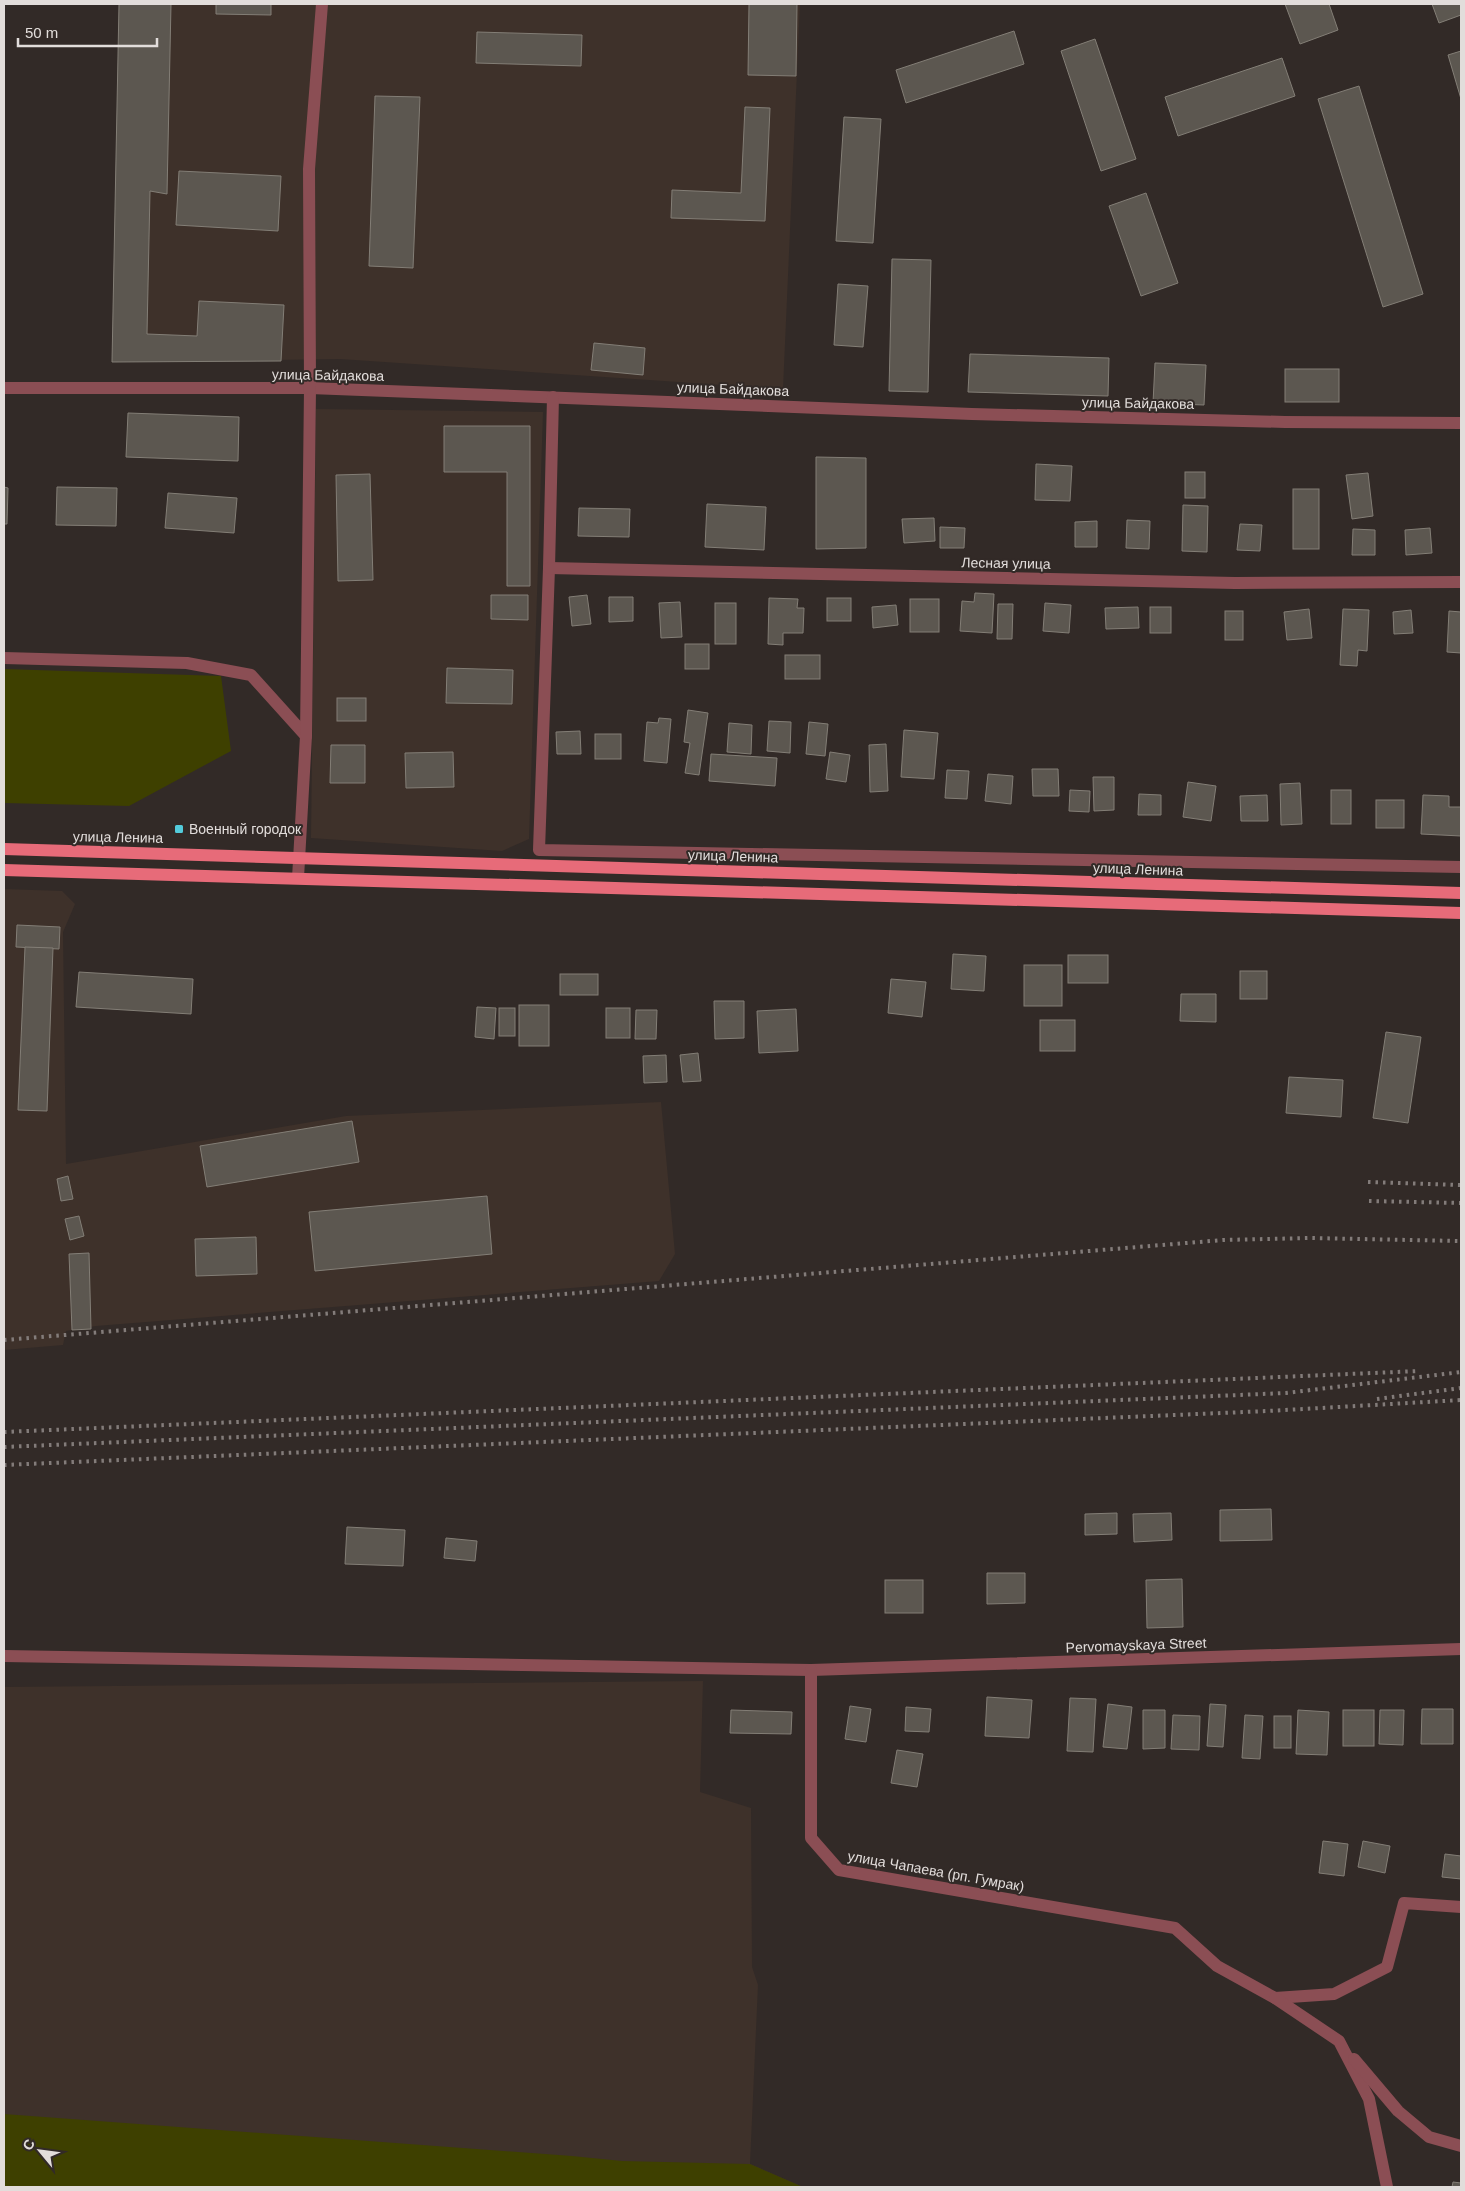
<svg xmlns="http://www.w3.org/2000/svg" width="1465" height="2191" font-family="Arial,sans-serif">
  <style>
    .built { fill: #3e312a }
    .green { fill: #3e4000 }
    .building { fill: #5c5750; stroke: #837e76 }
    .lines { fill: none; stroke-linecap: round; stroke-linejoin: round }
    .minor { stroke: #8b4e54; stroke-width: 12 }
    .primary { stroke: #e76b79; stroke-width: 12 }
    .rail { stroke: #837c7a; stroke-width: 4; stroke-dasharray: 2.5 5; stroke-linecap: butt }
    .poi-dot { fill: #53cbdb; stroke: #322a27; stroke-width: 2 }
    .labels { text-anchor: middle; stroke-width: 4; stroke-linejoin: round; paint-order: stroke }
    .street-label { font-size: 14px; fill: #e2dddb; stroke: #322a27 }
    .poi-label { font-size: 14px; fill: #e2dddb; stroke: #322a27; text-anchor: start }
  </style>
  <rect width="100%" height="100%" fill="#322a27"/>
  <!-- built -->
  <g class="built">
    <path d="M119 4H800L783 389 340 359 112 362Z"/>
    <path d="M316 409 543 412 529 839 502 851 311 838Z"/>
    <path d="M4 889 62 891 75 904 63 932 66 1164 346 1116 661 1102 675 1254 659 1281 96 1326 66 1331 63 1345 4 1350Z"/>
    <path d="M703 1681 700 1792 751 1808 752 1967 758 1985 750 2164 803 2187H4V1687Z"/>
  </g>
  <!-- green -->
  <g class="green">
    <path d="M4 669 221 676 231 751 129 806 4 803Z"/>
    <path d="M4 2114 572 2156 622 2161 750 2164 803 2187H4Z"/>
  </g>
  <!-- building -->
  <g class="building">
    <path d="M119 4H171L167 194 150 191 147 334 197 336 199 301 284 305 281 361 112 362Z"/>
    <path d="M216 4H271V15L216 14Z"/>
    <path d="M749 4H797L796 76 748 75Z"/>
    <path d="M1285 4H1329L1338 30 1300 44Z"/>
    <path d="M1432 4H1461V15L1439 23Z"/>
    <path d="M1014 31 1024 64 906 103 896 70Z"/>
    <path d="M477 32 582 35 581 66 476 63Z"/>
    <path d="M1095 39 1136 159 1101 171 1061 51Z"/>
    <path d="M1461 51V99L1448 55Z"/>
    <path d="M1282 58 1295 96 1178 136 1165 97Z"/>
    <path d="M1359 86 1423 294 1383 307 1318 99Z"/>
    <path d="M375 96 420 97 413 268 369 266Z"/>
    <path d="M745 107 770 108 765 221 671 218 672 190 741 193Z"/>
    <path d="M844 117 881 119 873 243 836 241Z"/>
    <path d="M179 171 281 176 278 231 176 225Z"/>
    <path d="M1146 193 1178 283 1141 296 1109 206Z"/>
    <path d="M892 259 931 260 928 392 889 391Z"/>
    <path d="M838 284 868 286 863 347 834 345Z"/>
    <path d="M594 343 645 348 643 375 591 370Z"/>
    <path d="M970 354 1109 358 1108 396 968 392Z"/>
    <path d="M1155 363 1206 365 1204 405 1153 403Z"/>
    <rect x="1285" y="369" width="54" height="33"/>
    <path d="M128 413 239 417 238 461 126 457Z"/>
    <path d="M444 426H530V586H507V472H444Z"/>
    <path d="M816 457 866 458V548L816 549Z"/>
    <path d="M1036 464 1072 466 1070 501 1035 500Z"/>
    <rect x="1185" y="472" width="20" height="26"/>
    <path d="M1368 473 1373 516 1352 519 1346 475Z"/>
    <path d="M370 474 373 580 338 581 336 475Z"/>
    <path d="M4 487 8 488 7 524H4Z"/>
    <path d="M57 487 117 488 116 526 56 525Z"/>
    <rect x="1293" y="489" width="26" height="60"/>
    <path d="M168 493 237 498 234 533 165 528Z"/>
    <path d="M707 504 766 507 764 550 705 547Z"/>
    <path d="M1183 505 1208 506 1207 552 1182 551Z"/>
    <path d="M579 508 630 509 629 537 578 536Z"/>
    <path d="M934 518 935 541 904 543 902 519Z"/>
    <path d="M1127 520 1150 521 1149 549 1126 548Z"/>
    <path d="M1097 521V547H1075V522Z"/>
    <path d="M1240 524 1262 525 1260 551 1237 550Z"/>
    <path d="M940 527 965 528 964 548H940Z"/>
    <path d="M1430 528 1432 553 1406 555 1405 530Z"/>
    <path d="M1353 529 1375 530V555H1352Z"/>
    <path d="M975 593 994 594 992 633 960 631 962 601 974 602Z"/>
    <path d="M491 595H528V620L491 619Z"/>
    <path d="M587 595 591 624 572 626 569 597Z"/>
    <path d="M609 597H633V621L609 622Z"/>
    <path d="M769 598 798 599 797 608H804L803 633H783V645L768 644Z"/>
    <rect x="827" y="598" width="24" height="23"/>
    <rect x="910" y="599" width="29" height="33"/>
    <path d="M680 602 682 637 661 638 659 603Z"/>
    <rect x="715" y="603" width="21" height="41"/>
    <path d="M1045 603 1071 605 1069 633 1043 631Z"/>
    <path d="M998 604H1013L1012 639H997Z"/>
    <path d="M896 605 898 625 873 628 872 607Z"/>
    <path d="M1138 607 1139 628 1106 629 1105 608Z"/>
    <rect x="1150" y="607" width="21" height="26"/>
    <path d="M1309 609 1312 638 1287 640 1284 612Z"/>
    <path d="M1343 609 1369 610 1367 651 1358 650 1357 666 1340 665Z"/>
    <path d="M1411 610 1413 633 1394 634 1393 612Z"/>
    <rect x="1225" y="611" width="18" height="29"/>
    <path d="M1449 611 1461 612V653L1447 652Z"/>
    <rect x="685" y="644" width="24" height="25"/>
    <rect x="785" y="655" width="35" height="24"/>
    <path d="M447 668 513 670 512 704 446 703Z"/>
    <rect x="337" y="698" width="29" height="23"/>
    <path d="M688 710 708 713 699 775 685 773 690 743 684 742Z"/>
    <path d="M659 718 671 719 667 763 644 761 647 722 658 723Z"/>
    <path d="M769 721 791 722 790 753 767 751Z"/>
    <path d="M809 722 828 724 825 756 806 754Z"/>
    <path d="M729 723 752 725 751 754 727 752Z"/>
    <path d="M904 730 938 733 934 779 901 777Z"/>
    <path d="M580 731 581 754H557L556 732Z"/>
    <rect x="595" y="734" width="26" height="25"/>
    <path d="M886 744 888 791 870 792 869 745Z"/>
    <path d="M331 745H365V783H330Z"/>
    <path d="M453 752 454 787 406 788 405 753Z"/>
    <path d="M830 752 850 755 846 782 826 779Z"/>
    <path d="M711 754 777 758 775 786 709 781Z"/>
    <path d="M1032 769H1058L1059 796H1033Z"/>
    <path d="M947 770 969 771 967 799 945 798Z"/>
    <path d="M988 774 1013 776 1011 804 985 801Z"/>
    <path d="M1093 777H1114V810L1094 811Z"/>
    <path d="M1188 782 1216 786 1211 821 1183 817Z"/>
    <path d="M1300 783 1302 824 1281 825 1280 784Z"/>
    <path d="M1070 790 1090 791 1089 812 1069 811Z"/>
    <rect x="1331" y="790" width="20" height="34"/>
    <path d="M1139 794 1161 795V815H1138Z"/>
    <path d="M1267 795 1268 821H1241L1240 796Z"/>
    <path d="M1423 795 1449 796V807H1461V836L1421 834Z"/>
    <rect x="1376" y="800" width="28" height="28"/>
    <path d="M17 925 60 927 59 949 16 947Z"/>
    <path d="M25 947 53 948 47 1111 18 1110Z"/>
    <path d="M953 954 986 956 984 991 951 989Z"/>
    <rect x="1068" y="955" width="40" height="28"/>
    <rect x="1024" y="965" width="38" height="41"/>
    <rect x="1240" y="971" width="27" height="28"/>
    <path d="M79 972 193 979 191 1014 76 1007Z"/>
    <rect x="560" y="974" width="38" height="21"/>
    <path d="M891 979 926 982 922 1017 888 1013Z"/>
    <path d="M1181 994H1216V1022L1180 1021Z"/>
    <path d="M714 1001H744V1038L715 1039Z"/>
    <rect x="519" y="1005" width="30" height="41"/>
    <path d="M477 1007 496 1008 494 1039 475 1037Z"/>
    <rect x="499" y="1008" width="16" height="28"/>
    <rect x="606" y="1008" width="24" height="30"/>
    <path d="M796 1009 798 1051 759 1053 757 1011Z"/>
    <path d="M636 1010H657L656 1039H635Z"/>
    <rect x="1040" y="1020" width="35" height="31"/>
    <path d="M1386 1032 1421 1037 1408 1123 1373 1118Z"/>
    <path d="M698 1053 701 1081 683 1082 680 1055Z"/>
    <path d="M666 1055 667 1082 644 1083 643 1056Z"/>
    <path d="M1289 1077 1343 1080 1341 1117 1286 1113Z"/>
    <path d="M352 1121 359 1162 207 1187 200 1146Z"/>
    <path d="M68 1176 73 1199 61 1201 57 1179Z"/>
    <path d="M487 1196 492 1254 315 1271 309 1212Z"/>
    <path d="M79 1216 84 1236 70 1240 65 1219Z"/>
    <path d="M256 1237 257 1274 196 1276 195 1239Z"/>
    <path d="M89 1253 91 1329 72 1330 69 1254Z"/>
    <path d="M1271 1509 1272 1540 1220 1541V1510Z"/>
    <path d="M1117 1513V1534L1085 1535V1514Z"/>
    <path d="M1171 1513 1172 1540 1134 1542 1133 1514Z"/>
    <path d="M347 1527 405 1530 403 1566 345 1564Z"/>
    <path d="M446 1538 477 1541 475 1561 444 1558Z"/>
    <path d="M987 1573H1025V1603L987 1604Z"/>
    <path d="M1182 1579 1183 1627 1147 1628 1146 1580Z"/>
    <rect x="885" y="1580" width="38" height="33"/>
    <path d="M987 1697 1032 1700 1029 1738 985 1736Z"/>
    <path d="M1070 1698 1096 1699 1093 1752 1067 1751Z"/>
    <path d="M1108 1704 1132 1707 1127 1749 1103 1747Z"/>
    <path d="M1210 1704 1226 1705 1223 1747 1207 1746Z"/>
    <path d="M850 1706 871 1709 866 1742 845 1739Z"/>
    <path d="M906 1707 931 1709 929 1732 905 1731Z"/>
    <path d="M1422 1709H1453V1744H1421Z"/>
    <path d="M731 1710 792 1712 791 1734 730 1733Z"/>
    <path d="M1143 1710H1165V1748L1143 1749Z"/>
    <path d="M1298 1710 1329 1712 1327 1755 1296 1754Z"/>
    <rect x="1343" y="1710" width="31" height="36"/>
    <path d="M1380 1710H1404L1403 1745 1379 1744Z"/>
    <path d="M1173 1715 1200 1716 1199 1750 1171 1749Z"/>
    <path d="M1245 1715 1263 1716 1260 1759 1242 1758Z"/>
    <rect x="1274" y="1716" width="17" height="32"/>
    <path d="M897 1750 923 1754 917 1787 891 1783Z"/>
    <path d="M1323 1841 1348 1844 1344 1876 1319 1873Z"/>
    <path d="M1363 1841 1390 1846 1385 1873 1358 1867Z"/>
    <path d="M1445 1854 1461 1856V1879L1442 1877Z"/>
    <path d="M1453 2182 1461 2183V2187H1452Z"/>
  </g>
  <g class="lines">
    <!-- minor -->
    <g class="minor">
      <path d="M4 388H310L972 414 1285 422 1461 423"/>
      <path d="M553 397 549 568 539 850 1461 867"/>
      <path d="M549 568 1235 583 1461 582"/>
      <path d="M4 658 187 663 251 675 306 736"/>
      <path d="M298 878 306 736 310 388 309 169 322 4"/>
      <path d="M4 1656 811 1670 1461 1649"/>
      <path d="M811 1670V1838L839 1870 1175 1928 1217 1966 1275 1998 1334 1994 1387 1967 1404 1903 1461 1907"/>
      <path d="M1275 1998 1339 2041 1369 2099 1387 2187"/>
      <path d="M1354 2059 1398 2111 1429 2137 1461 2146"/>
    </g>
    <!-- primary -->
    <g class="primary">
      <path d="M4 849C490 861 975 882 1461 893"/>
      <path d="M4 870 1461 913"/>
    </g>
    <!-- rail -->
    <g class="rail">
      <path d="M1368 1182 1461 1185"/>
      <path d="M1369 1201 1461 1203"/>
      <path d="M4 1340 1223 1240 1310 1238 1461 1241"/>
      <path d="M1377 1399 1461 1388"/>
      <path d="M4 1432 1419 1371"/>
      <path d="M4 1447 1286 1393 1461 1372"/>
      <path d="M4 1465 1268 1411 1461 1400"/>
    </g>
  </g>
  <!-- markers -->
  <rect class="poi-dot" x="174" y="824" width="10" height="10" rx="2.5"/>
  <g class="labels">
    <!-- street labels -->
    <g class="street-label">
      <text transform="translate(328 375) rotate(1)" y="5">улица Байдакова</text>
      <text transform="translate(733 389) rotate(2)" y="5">улица Байдакова</text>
      <text transform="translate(1138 403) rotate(1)" y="5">улица Байдакова</text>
      <text transform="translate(1006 563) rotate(1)" y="5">Лесная улица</text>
      <text transform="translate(118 837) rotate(1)" y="5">улица Ленина</text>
      <text transform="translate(733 856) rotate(2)" y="5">улица Ленина</text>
      <text transform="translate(1138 869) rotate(2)" y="5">улица Ленина</text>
      <text transform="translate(1136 1645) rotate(-2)" y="5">Pervomayskaya Street</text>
      <text transform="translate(936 1871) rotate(10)" y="5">улица Чапаева (рп. Гумрак)</text>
    </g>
    <!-- poi labels -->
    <g class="poi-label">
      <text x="189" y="834">Военный городок</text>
    </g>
  </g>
  <!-- border -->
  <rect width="1465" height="2191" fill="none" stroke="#e2dddb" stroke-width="10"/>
  <!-- north arrow -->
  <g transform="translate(40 2151) rotate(299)" stroke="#322a27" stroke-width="4" paint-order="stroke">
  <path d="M0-4L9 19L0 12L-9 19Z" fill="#e2dddb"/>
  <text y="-8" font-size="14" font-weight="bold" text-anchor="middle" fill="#e2dddb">С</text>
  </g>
  <!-- scale -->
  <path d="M18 38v8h139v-8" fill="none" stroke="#e2dddb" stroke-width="2.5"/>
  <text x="25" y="38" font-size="15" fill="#e2dddb" stroke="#322a27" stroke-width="4" paint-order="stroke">50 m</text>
</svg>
